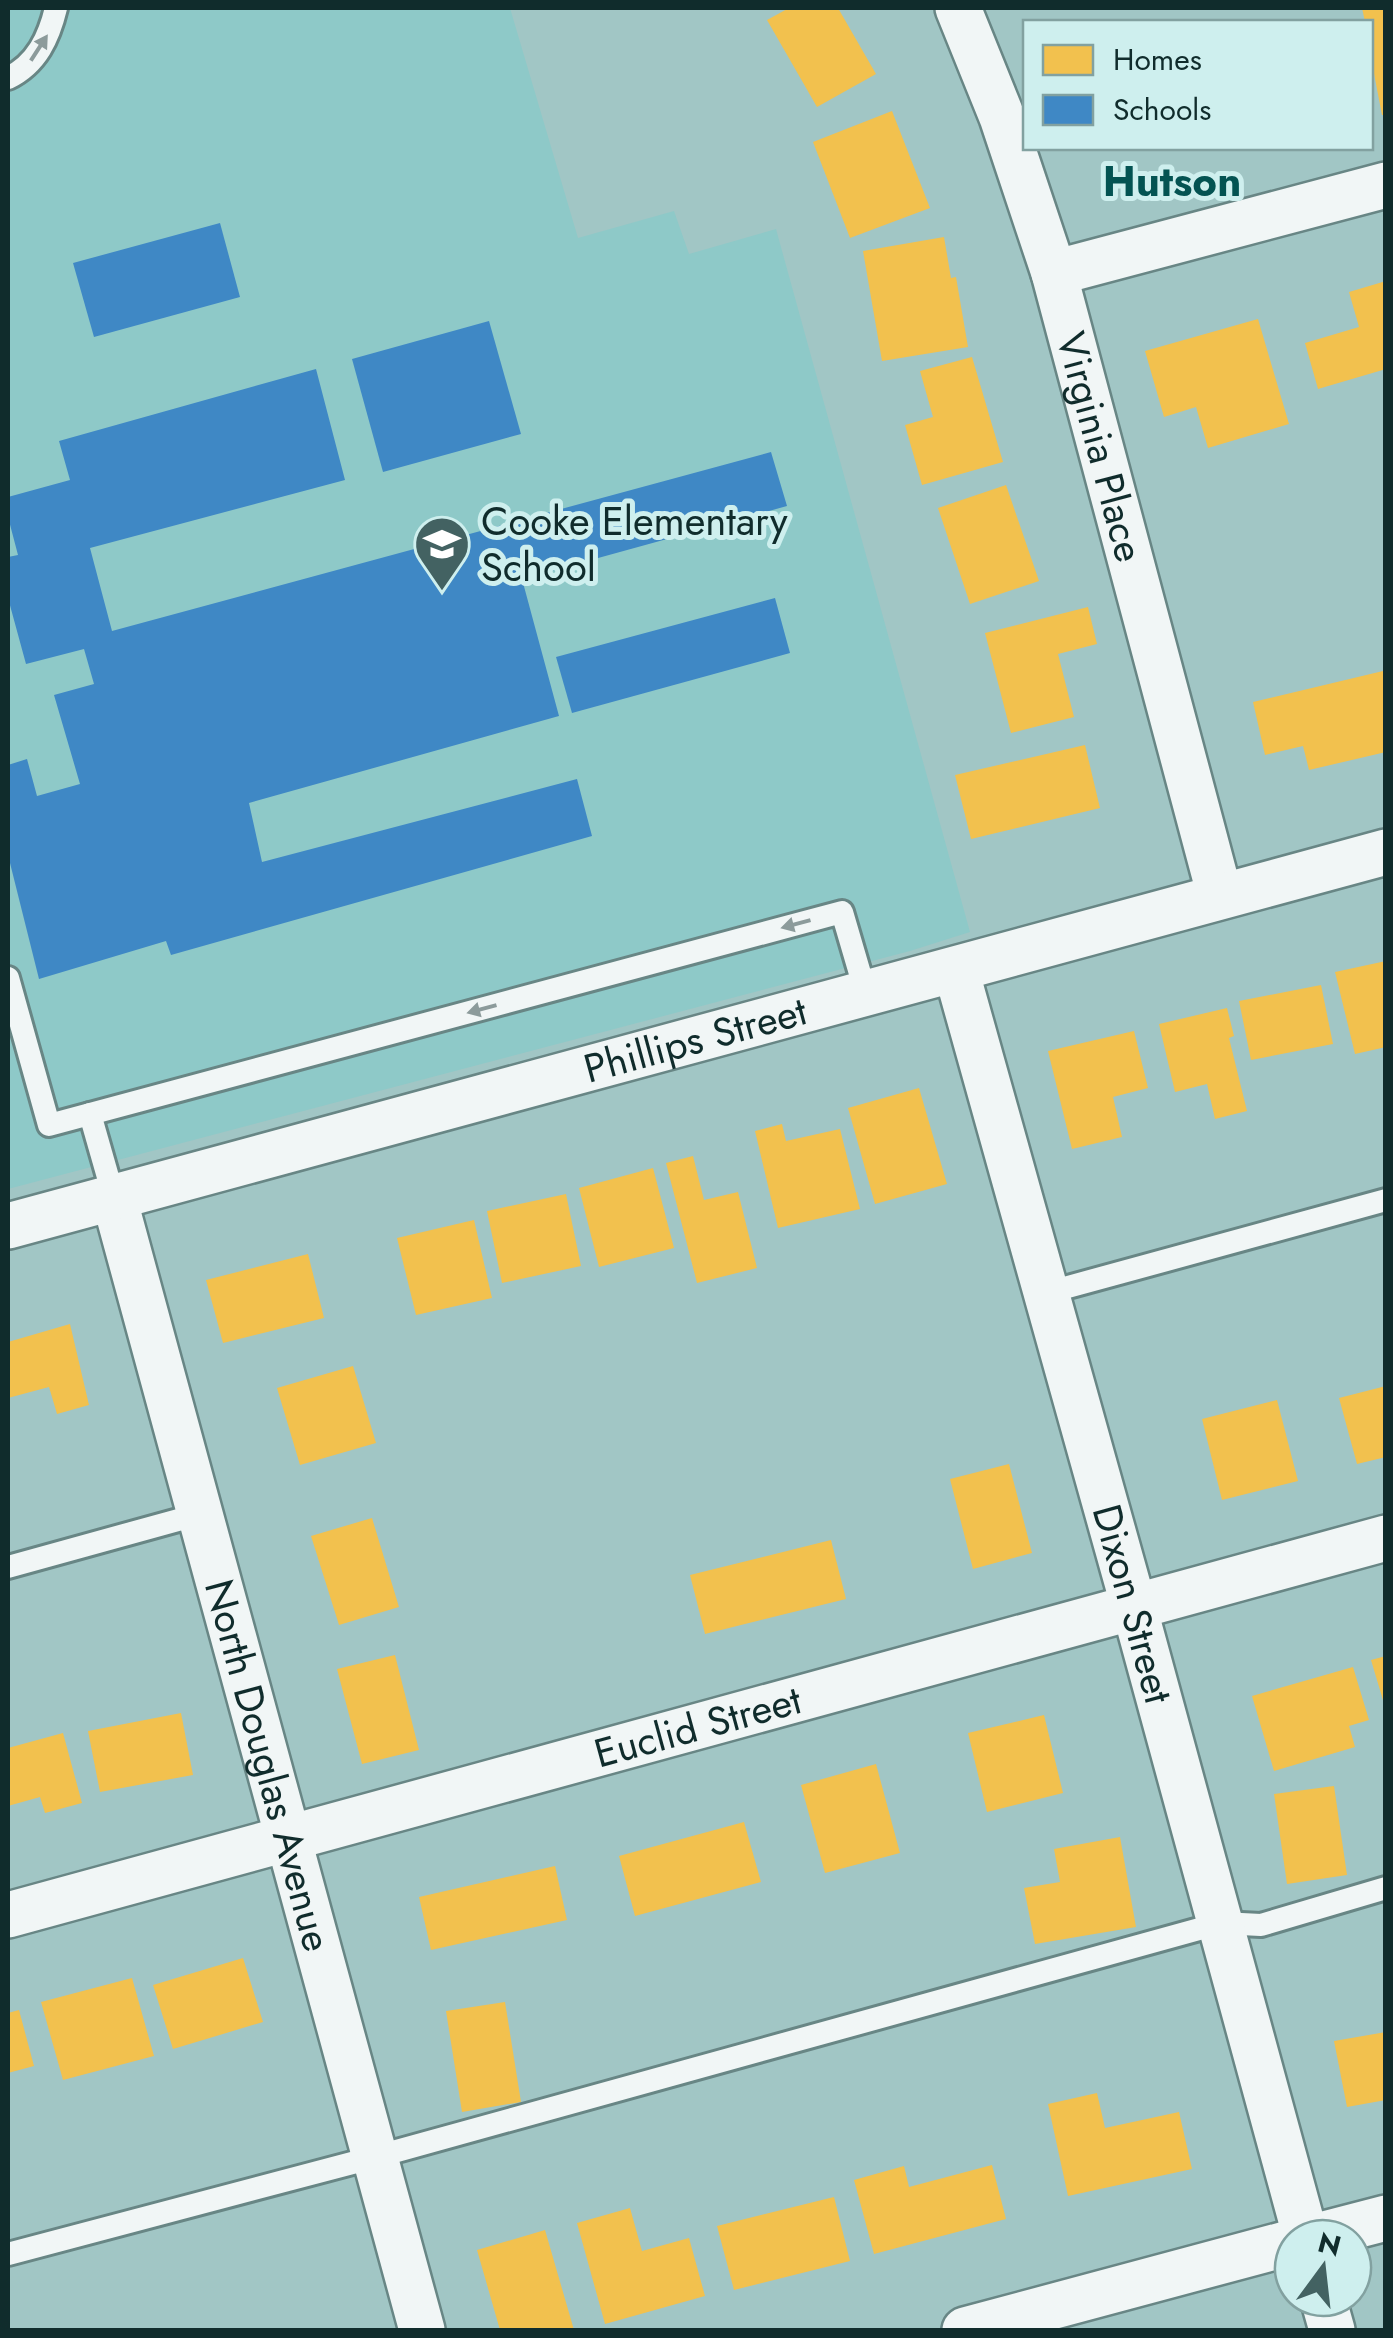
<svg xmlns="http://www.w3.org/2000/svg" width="1393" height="2338" font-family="Jost,sans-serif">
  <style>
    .built { fill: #8ec9c8 }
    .homes { fill: #f2c14e }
    .schools { fill: #3f88c5 }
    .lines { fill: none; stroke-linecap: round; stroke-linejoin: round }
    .service-casing { stroke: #688685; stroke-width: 28 }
    .minor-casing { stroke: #688685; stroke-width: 50 }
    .service { stroke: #f1f6f6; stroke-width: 22 }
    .minor { stroke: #f1f6f6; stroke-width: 45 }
    .oneway { fill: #8c9b9b }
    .labels { text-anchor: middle; stroke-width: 10; stroke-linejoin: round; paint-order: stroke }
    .street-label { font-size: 40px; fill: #102c2c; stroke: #ceefee }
    .poi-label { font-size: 40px; fill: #102c2c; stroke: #ceefee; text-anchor: start }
    .neighbourhood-label { font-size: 42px; font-weight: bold; fill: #035352; stroke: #ceefee }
  </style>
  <rect width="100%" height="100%" fill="#a1c6c5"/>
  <!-- built -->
  <path class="built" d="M8 8H510L578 238 674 211 689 254 776 229 970 932 910 951 8 1189Z"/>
  <!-- homes -->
  <g class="homes">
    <path d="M789 8H838L876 74 817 107 767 20Z"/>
    <path d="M1362 8H1386V115H1382L1370 53V22H1365Z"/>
    <path d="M892 111 930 208 850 238 813 142Z"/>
    <path d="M944 237 951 278 956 277 968 347 882 361 863 251Z"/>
    <path d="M1386 281V369L1318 389 1305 343 1359 327 1349 292Z"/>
    <path d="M1258 319 1289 424 1208 448 1196 407 1164 417 1145 351Z"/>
    <path d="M972 357 1003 462 922 485 905 425 933 417 920 371Z"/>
    <path d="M1006 485 1039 581 970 604 938 508Z"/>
    <path d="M1088 607 1097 644 1058 654 1074 717 1011 733 985 633Z"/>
    <path d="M1383 671 1386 752 1309 770 1303 746 1265 755 1253 702Z"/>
    <path d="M1085 745 1100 808 971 839 955 775Z"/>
    <path d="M1386 961V1047L1355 1054 1335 972Z"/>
    <path d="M1321 985 1333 1044 1251 1060 1239 1001Z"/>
    <path d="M1227 1008 1234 1036 1229 1038 1247 1111 1215 1119 1207 1084 1175 1092 1159 1024Z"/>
    <path d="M1134 1031 1148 1088 1113 1097 1122 1137 1072 1149 1048 1051Z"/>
    <path d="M919 1088 947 1184 875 1204 848 1108Z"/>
    <path d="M782 1124 786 1141 840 1129 860 1209 778 1228 755 1131Z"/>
    <path d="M693 1156 704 1200 738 1192 757 1268 697 1283 666 1163Z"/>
    <path d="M653 1168 674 1248 599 1267 579 1188Z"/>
    <path d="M566 1194 581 1266 502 1283 487 1211Z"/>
    <path d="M474 1220 492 1298 416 1315 397 1238Z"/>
    <path d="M308 1254 324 1318 223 1343 206 1280Z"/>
    <path d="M70 1324 89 1405 57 1414 49 1387 8 1398V1342Z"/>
    <path d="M353 1366 376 1443 300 1465 277 1388Z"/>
    <path d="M1386 1386V1457L1357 1464 1339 1398Z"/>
    <path d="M1277 1400 1298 1481 1222 1500 1202 1419Z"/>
    <path d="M1009 1464 1032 1553 973 1569 950 1479Z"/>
    <path d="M372 1518 399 1607 339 1625 311 1536Z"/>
    <path d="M831 1540 846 1599 705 1634 690 1575Z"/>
    <path d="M395 1655 419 1750 362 1764 337 1669Z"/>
    <path d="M1386 1656V1707H1385L1371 1660Z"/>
    <path d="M1353 1667 1369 1720 1349 1726 1355 1747 1274 1771 1252 1696Z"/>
    <path d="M181 1713 193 1775 100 1792 88 1731Z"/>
    <path d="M1044 1715 1063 1793 987 1812 968 1733Z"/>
    <path d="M63 1733 82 1803 45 1813 40 1797 8 1806V1748Z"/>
    <path d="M876 1764 900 1853 825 1873 801 1785Z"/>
    <path d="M1334 1786 1347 1875 1287 1884 1274 1794Z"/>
    <path d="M744 1822 761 1882 635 1916 619 1856Z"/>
    <path d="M1120 1837 1136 1927 1035 1944 1024 1888 1060 1882 1054 1849Z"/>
    <path d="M555 1866 567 1920 431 1950 419 1897Z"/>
    <path d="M243 1958 263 2022 173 2049 153 1985Z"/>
    <path d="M132 1978 154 2056 63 2080 41 2002Z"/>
    <path d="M505 2002 521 2102 462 2112 446 2011Z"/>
    <path d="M19 2010 34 2066 8 2073V2013Z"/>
    <path d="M1386 2032V2100L1347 2107 1334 2041Z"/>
    <path d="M1097 2093 1105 2128 1179 2112 1192 2169 1068 2196 1048 2104Z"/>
    <path d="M992 2165 1006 2219 874 2254 854 2180 904 2166 909 2187Z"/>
    <path d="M834 2197 850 2261 734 2290 717 2226Z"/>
    <path d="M630 2208 642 2251 689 2238 705 2296 605 2324 577 2223Z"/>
    <path d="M545 2230 574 2330H500L477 2250Z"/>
  </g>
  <!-- schools -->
  <g class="schools">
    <path d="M220 223 240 297 94 337 73 263Z"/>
    <path d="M489 321 521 434 383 472 352 359Z"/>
    <path d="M316 369 345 480 90 548 112 631 771 452 787 506 522 579 559 716 249 803 262 862 577 779 592 836 171 955 166 941 39 979 8 855V765L27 759 37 796 80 784 54 695 94 684 84 649 26 664 8 598V557L18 555 8 517V497L70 480 59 441Z"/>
    <path d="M775 598 790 653 572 713 556 657Z"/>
  </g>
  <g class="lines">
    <!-- service casing -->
    <g class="service-casing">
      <g id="service">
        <path d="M8 78C37 64 49 37 56 8"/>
        <path d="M8 978 49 1125 842 912 866 994"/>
        <path d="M90 1114 114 1198"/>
        <path d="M1046 1293 1386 1200"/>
        <path d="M8 1567 200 1514"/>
        <path d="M8 2254 375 2157 1221 1923 1261 1925 1386 1888"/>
      </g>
    </g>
    <!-- minor casing -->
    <g class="minor-casing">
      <g id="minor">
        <path id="s1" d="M958 8 1002 117 1054 273 1220 896"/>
        <path d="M1054 273 1386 185"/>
        <path id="s2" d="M956 970 1134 1607 1306 2238"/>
        <path id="s3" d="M114 1198 422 2330"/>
        <path id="s4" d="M8 1226 1386 852"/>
        <path id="s5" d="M8 1915 1386 1538"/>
        <path d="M1309 2238 1386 2218"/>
        <path d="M1323 2298 1332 2330"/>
        <path d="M965 2330 1293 2242"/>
      </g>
    </g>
    <!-- service -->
    <use href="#service" class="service"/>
    <!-- minor -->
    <use href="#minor" class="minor"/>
  </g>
  <!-- one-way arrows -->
  <defs><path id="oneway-solid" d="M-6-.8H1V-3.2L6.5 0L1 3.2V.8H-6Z" transform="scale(2.5)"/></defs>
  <g class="oneway">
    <use href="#oneway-solid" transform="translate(39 48) rotate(-57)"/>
    <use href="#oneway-solid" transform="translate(796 924) rotate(165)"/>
    <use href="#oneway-solid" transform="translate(482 1009) rotate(165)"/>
  </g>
  <!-- icons -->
  <defs>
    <g id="school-pin" transform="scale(2.875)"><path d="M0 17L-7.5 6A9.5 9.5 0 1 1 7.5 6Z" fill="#436262" stroke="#ceefee"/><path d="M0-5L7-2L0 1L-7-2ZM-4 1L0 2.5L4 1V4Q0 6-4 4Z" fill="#fff"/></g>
  </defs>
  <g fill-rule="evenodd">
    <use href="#school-pin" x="442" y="544"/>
  </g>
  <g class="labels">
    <!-- street labels -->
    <g class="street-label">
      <text dy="14" stroke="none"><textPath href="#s1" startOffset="462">Virginia Place</textPath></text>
      <text dy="14" stroke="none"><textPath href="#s4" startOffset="712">Phillips Street</textPath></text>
      <text dy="14" stroke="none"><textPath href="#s2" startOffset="658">Dixon Street</textPath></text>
      <text dy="14" stroke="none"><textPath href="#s5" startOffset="715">Euclid Street</textPath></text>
      <text dy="14" stroke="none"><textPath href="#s3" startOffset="588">North Douglas Avenue</textPath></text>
    </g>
    <!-- poi labels -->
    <g class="poi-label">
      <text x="481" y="535">Cooke Elementary<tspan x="481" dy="46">School</tspan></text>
    </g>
    <!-- neighbourhood labels -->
    <g class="neighbourhood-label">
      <text x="1172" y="196">Hutson</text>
    </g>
  </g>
  <!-- border -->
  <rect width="1393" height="2338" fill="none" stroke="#102c2c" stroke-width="20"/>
  <!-- legend -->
  <rect x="1023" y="20" width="350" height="130" fill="#ceefee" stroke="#82a1a0" stroke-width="2.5"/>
  <rect x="1043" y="45" width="50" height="30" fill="#f2c14e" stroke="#82a1a0" stroke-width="2.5"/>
  <text x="1113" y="70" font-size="30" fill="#102c2c">Homes</text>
  <rect x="1043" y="95" width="50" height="30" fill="#3f88c5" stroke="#82a1a0" stroke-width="2.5"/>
  <text x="1113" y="120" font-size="30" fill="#102c2c">Schools</text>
  <!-- north arrow -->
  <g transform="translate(1323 2268) rotate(15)"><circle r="48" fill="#ceefee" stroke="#82a1a0" stroke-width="2.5"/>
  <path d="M0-8L18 38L0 25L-18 38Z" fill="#436262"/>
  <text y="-15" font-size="28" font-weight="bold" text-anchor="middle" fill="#102c2c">N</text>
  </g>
</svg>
